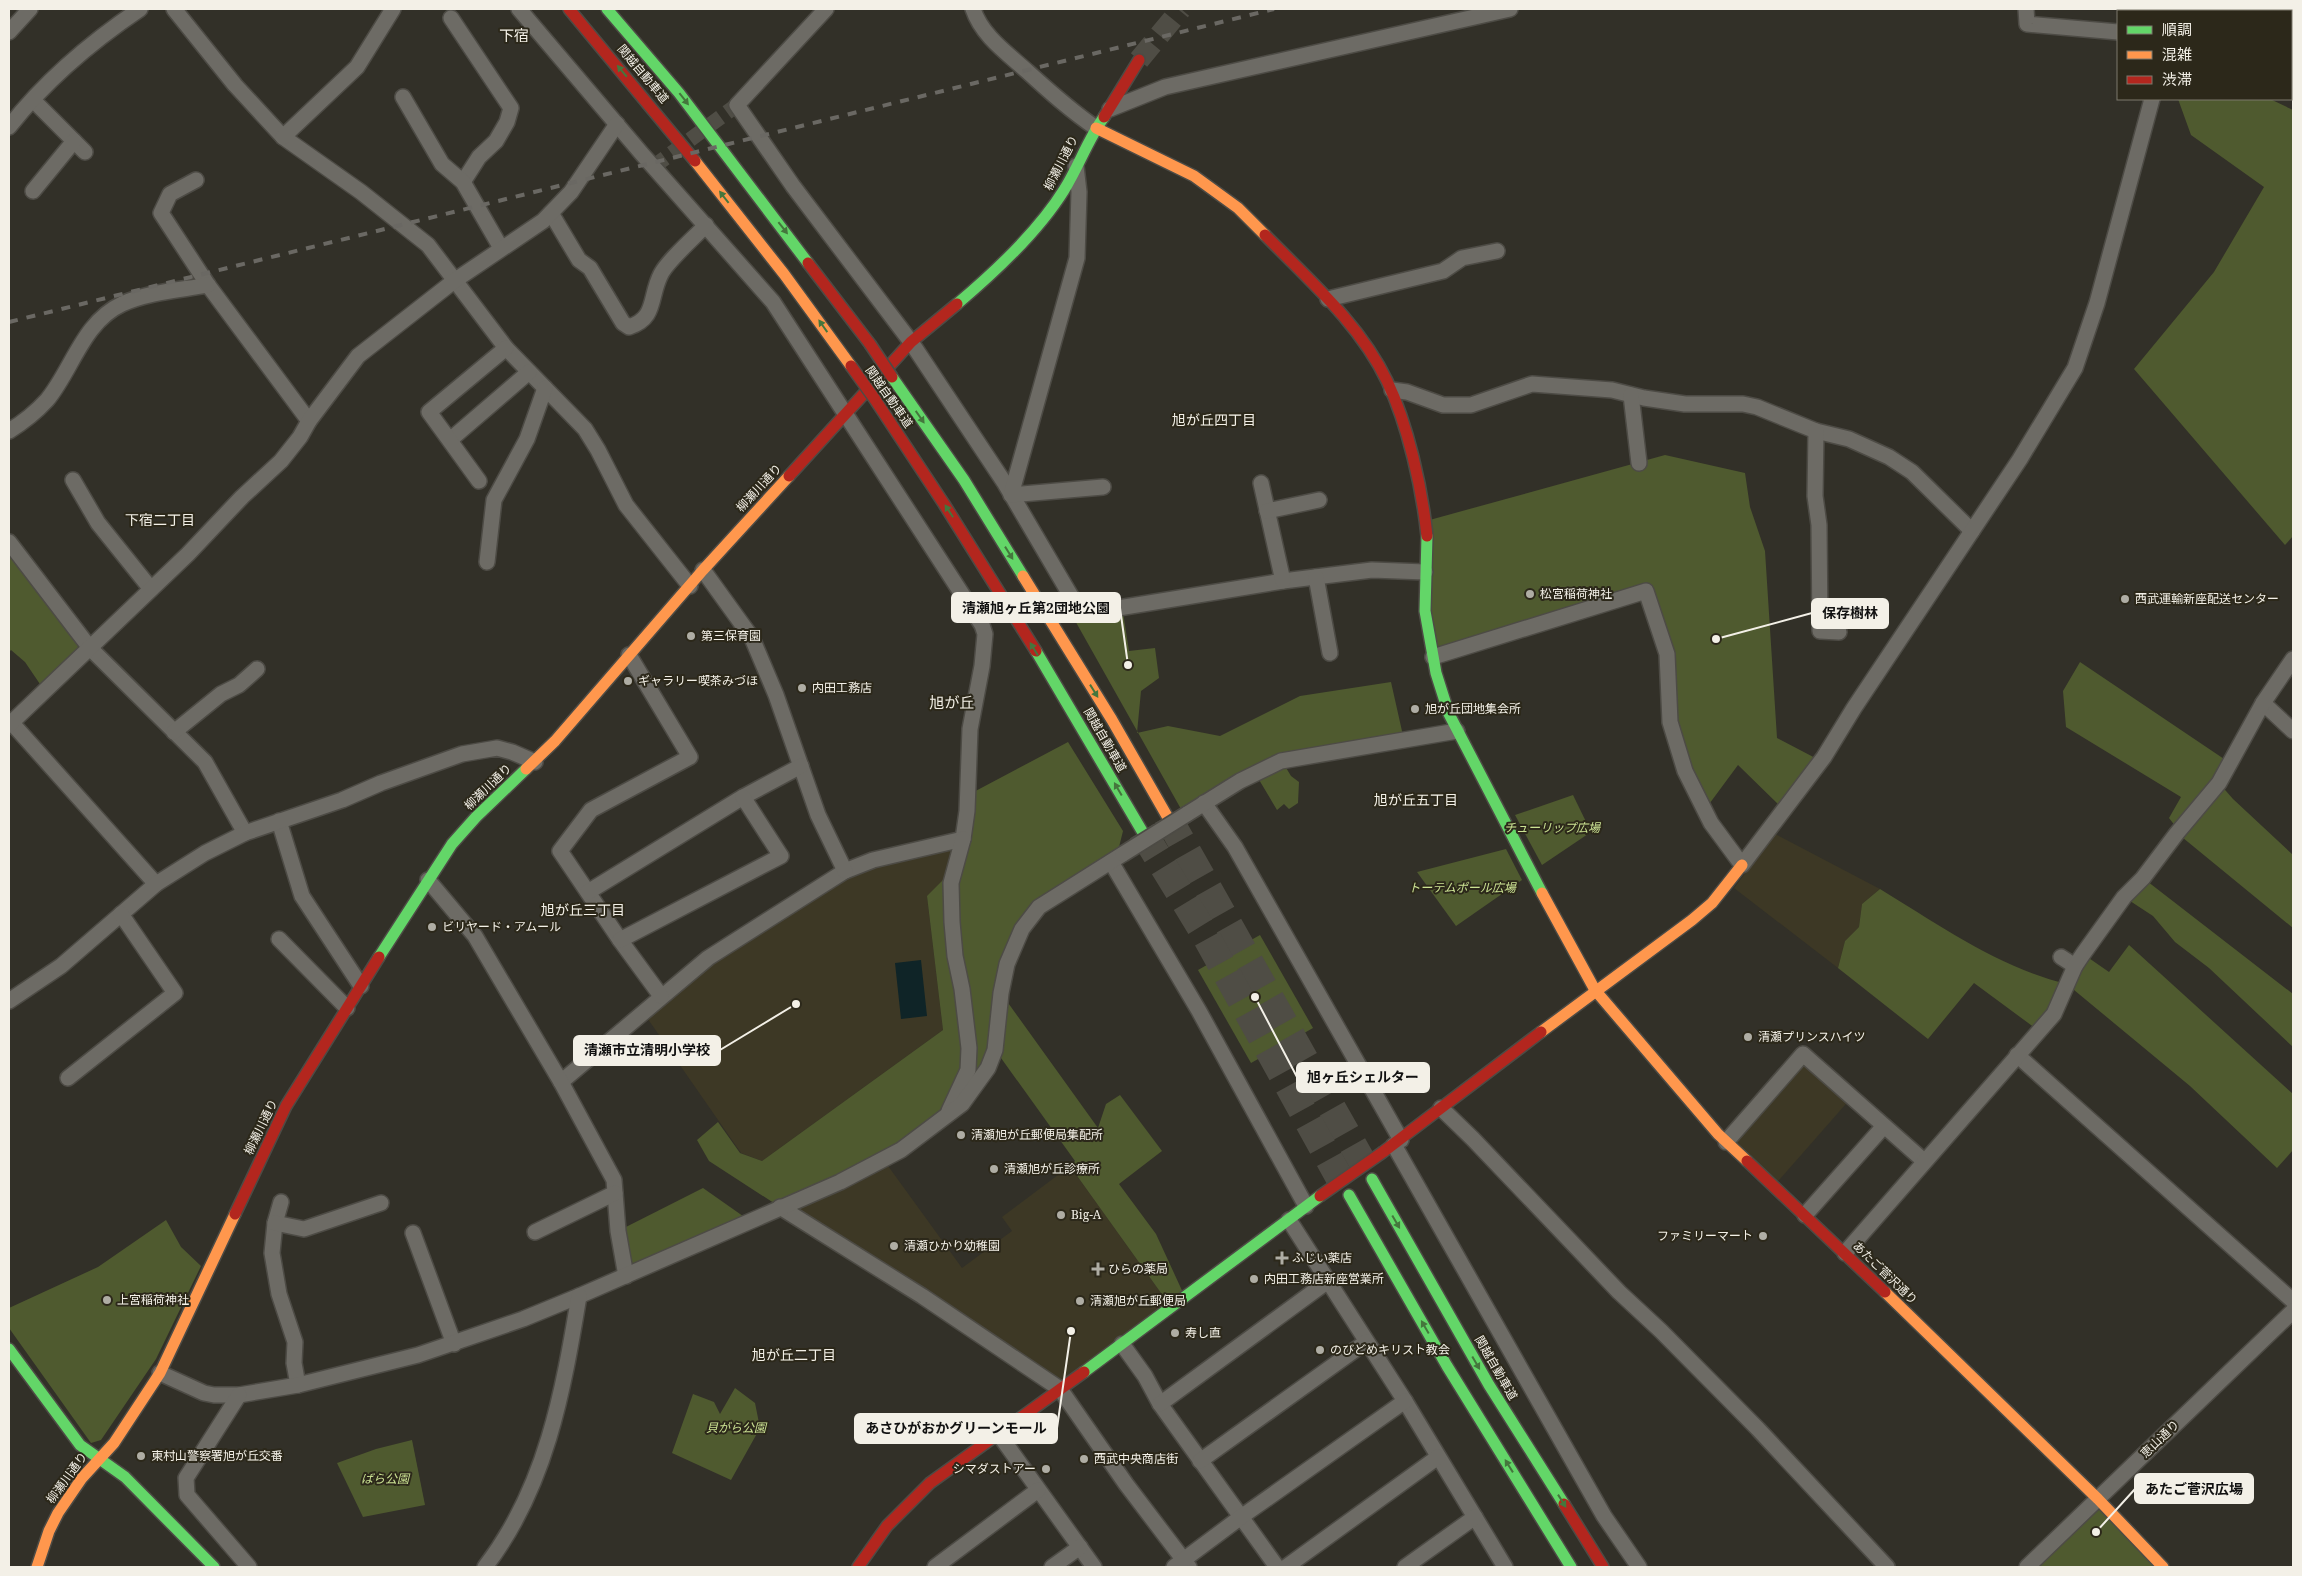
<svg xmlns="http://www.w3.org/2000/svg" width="2302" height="1576" font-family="'Noto Serif','Noto Sans JP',serif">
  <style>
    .built { fill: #3d3825 }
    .green { fill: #4f5a2f }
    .water { fill: #0f2427 }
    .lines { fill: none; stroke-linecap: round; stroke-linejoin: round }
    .street-tunnel { stroke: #4f4d45; stroke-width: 15; stroke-dasharray: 15 8; stroke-linecap: butt }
    .secondary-tunnel { stroke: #4f4d45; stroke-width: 21; stroke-dasharray: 21 11; stroke-linecap: butt }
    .highway-tunnel { stroke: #4f4d45; stroke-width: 28; stroke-dasharray: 28 14; stroke-linecap: butt }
    .street-casing { stroke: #4d4b45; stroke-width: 18 }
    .fast-casing { stroke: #4d4b45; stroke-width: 14 }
    .slow-casing { stroke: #4d4b45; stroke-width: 14 }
    .jam-casing { stroke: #4d4b45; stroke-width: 14 }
    .street { stroke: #6d6b65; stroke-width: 15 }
    .fast { stroke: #63d668; stroke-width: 11 }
    .slow { stroke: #ff974d; stroke-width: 11 }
    .jam { stroke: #b3261e; stroke-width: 11 }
    .rail { stroke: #6a6863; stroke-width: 4; stroke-dasharray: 9 9; stroke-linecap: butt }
    .street-bridge-casing { stroke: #4d4b45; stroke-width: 18; stroke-linecap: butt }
    .jam-bridge-casing { stroke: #4d4b45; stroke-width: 14; stroke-linecap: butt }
    .street-bridge { stroke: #6d6b65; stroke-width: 15 }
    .jam-bridge { stroke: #b3261e; stroke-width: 11 }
    .oneway { fill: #45763d }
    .poi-dot { fill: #afada4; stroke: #2c281a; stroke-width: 2 }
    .labels { text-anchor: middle; stroke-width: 4; stroke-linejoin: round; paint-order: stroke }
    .street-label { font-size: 12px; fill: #f3f0e7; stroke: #2c281a }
    .poi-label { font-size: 12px; fill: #f3f0e7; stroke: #2c281a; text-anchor: start }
    .park-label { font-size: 12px; font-style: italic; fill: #cbe293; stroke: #2c281a }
    .neighbourhood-label { font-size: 14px; fill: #f3f0e7; stroke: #2c281a }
    .quarter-label { font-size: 15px; fill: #f3f0e7; stroke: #2c281a }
    .leader { fill: none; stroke: #f3f0e7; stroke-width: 2 }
    .callout-dot { fill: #f3f0e7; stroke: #2c281a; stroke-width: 2 }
    .callout { fill: #f3f0e7; stroke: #f3f0e7; stroke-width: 2 }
    .callout-label { font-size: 14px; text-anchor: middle; font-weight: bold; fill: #111 }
  </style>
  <rect width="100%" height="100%" fill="#323028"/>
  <!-- built -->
  <g class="built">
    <path d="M1775 834 1880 889 1862 904 1859 927 1845 941 1838 968 1734 888Z"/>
    <path d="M963 839 951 883 927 896 943 1030 762 1161 741 1153 643 1012 845 871Z"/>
    <path d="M1803 1054 1852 1097 1773 1187 1726 1142Z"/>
    <path d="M883 1159 962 1268 1012 1231 1002 1217 1070 1166 1171 1307 1054 1390 780 1207Z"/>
  </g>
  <!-- green -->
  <g class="green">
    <path d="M2178 99H2270L2293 110V536L2285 545 2134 369 2214 272 2264 187 2191 135Z"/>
    <path d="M1665 455 1745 473 1750 507 1765 551 1777 738 1821 761 1783 809 1738 765 1704 811 1685 771 1667 654 1646 591 1433 657 1426 521Z"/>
    <path d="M9 542 90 648 44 690 25 662 11 650 9 652Z"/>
    <path d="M1122 606 1129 651 1155 648 1159 678 1141 691 1137 733 1168 726 1220 736 1300 696 1391 682 1404 740 1282 761 1291 776 1299 782 1298 803 1289 809 1284 804 1277 810 1255 773 1181 809 1073 617Z"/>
    <path d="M2080 662 2230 763 2219 783 2233 799 2293 855V928L2177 833 2176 827 2169 818 2181 797 2066 727 2063 691Z"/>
    <path d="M1068 742 1123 831 1119 847 1123 854 1039 907 1001 993 1098 1128 1106 1104 1120 1095 1162 1151 1119 1184 1156 1234 1185 1297 1171 1307 1070 1166 1075 1161 996 1051 947 1117 780 1207 709 1161 697 1140 718 1122 740 1153 762 1161 943 1030 927 896 943 880 951 883 968 795Z"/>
    <path d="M1573 795 1591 832 1542 865 1515 815Z"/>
    <path d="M1506 849 1522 880 1456 926 1417 872Z"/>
    <path d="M2143 878 2293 994V1047L2209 968 2175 942 2153 916 2124 897Z"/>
    <path d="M1880 889C1939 925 2000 968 2067 984L2083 954 2109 972 2129 945 2293 1094V1150L2277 1168 2190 1086 2068 985 2039 1031 1974 983 1928 1039 1838 968 1845 941 1859 927 1862 904Z"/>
    <path d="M1260 935 1313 1028 1251 1063 1198 970Z"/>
    <path d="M703 1188 750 1221 626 1276 618 1231Z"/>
    <path d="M166 1220 181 1247 201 1266 156 1359 101 1440 91 1443 9 1328V1308L98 1267Z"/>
    <path d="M735 1388 755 1403 760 1428 731 1480 672 1453 693 1394 714 1402 720 1414Z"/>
    <path d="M412 1440 425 1505 363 1517 337 1463 376 1449Z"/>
    <path d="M2098 1499 2161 1567H2030Z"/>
  </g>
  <!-- water -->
  <path class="water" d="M921 960 927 1016 901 1019 895 963Z"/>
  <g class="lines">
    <!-- street-tunnel -->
    <path class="street-tunnel" d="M653 167 737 105"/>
    <!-- secondary-tunnel -->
    <path class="secondary-tunnel" d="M1139 60 1181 9"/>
    <!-- highway-tunnel -->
    <g class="highway-tunnel">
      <path d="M1167 816 1372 1179"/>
      <path d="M1142 831 1203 931 1349 1195"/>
    </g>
    <!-- street casing -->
    <g class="street-casing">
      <g id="street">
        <path d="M174 9 235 85 283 137 361 192 428 245 506 348 585 429 598 450 626 505 690 586"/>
        <path d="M519 9 642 154 773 302 982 625 985 634 982 666 970 729 967 811 963 839 873 860 845 871 708 958 561 1082"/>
        <path d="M826 9 737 105 793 186 911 342 1004 482 1078 608 1100 611 1283 581 1372 570 1425 572"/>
        <path d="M973 9C982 36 1007 53 1028 72 1050 92 1071 111 1096 128"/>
        <path d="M2026 9 2027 24 2118 32"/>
        <path d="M2175 11 2176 9"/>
        <path d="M451 18 511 108 507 122 496 141 479 157 463 182"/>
        <path d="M9 32 30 9"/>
        <path d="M403 97 442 164 463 182 501 248"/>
        <path d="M33 100 85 152"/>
        <path d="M1110 109 1165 87 1510 9"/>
        <path d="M9 127C45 81 91 42 140 9"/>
        <path d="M283 137 357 67 393 9"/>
        <path d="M1076 166 1079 192 1077 258 1011 495 1103 487"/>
        <path d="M196 180 170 194 161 213 208 285 309 421"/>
        <path d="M33 191 74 141"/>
        <path d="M551 213 579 260 590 268 623 323 629 327C657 318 649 297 661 274 668 260 694 238 706 225"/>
        <path d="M1328 299 1443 271 1462 258 1497 251"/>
        <path d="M1392 390 1407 392 1443 405H1471L1532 384 1612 390 1644 398 1685 404H1743L1757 407 1816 431 1849 439 1889 457 1912 472 1972 531"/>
        <path d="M1631 395 1639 463"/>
        <path d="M9 431C22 423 37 411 47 400 72 370 83 322 122 304 148 292 181 290 208 285"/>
        <path d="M1816 431 1815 496 1819 525 1820 631 1839 632"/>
        <path d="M450 440 529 372"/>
        <path d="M73 480 98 523 151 589"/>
        <path d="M479 481 429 412 506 348"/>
        <path d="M1261 483 1283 581"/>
        <path d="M1267 511 1319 500"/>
        <path d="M9 542 90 648 205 762 245 833"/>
        <path d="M487 562 494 500 527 439 545 388"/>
        <path d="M703 570 752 638 776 695 818 815 845 871"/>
        <path d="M1316 577 1330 653"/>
        <path d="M629 655 690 757 591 810 560 851 620 940 661 996"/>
        <path d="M1433 657 1646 591 1667 654 1670 722 1685 771 1711 823 1742 865 1824 757 1854 708 2020 459 2075 368 2097 303 2152 99"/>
        <path d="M2263 703 2293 731"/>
        <path d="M11 722 156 884"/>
        <path d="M9 725 188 554 242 497 281 461 300 437 309 421 358 356 454 281 543 221 571 192 617 124"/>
        <path d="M174 732 221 694 239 685 257 669"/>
        <path d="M1204 803 1235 847 1401 1140"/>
        <path d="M1187 814 1240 781 1281 761 1457 731"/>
        <path d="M279 821 302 896 361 986"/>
        <path d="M1111 862 1199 1011 1306 1206"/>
        <path d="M428 880 475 936 561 1082 614 1180 618 1231 626 1276"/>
        <path d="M588 892 743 797 801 766"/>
        <path d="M279 939 347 1008"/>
        <path d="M620 940 781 856 743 797"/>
        <path d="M2061 957 2075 966"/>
        <path d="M9 1001 61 966 156 884 205 853 245 833 342 800 381 783 462 754 497 748 512 752 535 762"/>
        <path d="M2017 1055 2293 1301"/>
        <path d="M68 1078 175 993 121 914"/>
        <path d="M1441 1108 1473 1139 1619 1292 1661 1331 1758 1429 1887 1567"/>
        <path d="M949 1111 968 1070 969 1048 962 989 955 956 952 922 951 883 963 839"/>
        <path d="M1726 1142 1803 1054 1924 1161"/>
        <path d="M1394 1145 1604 1516 1639 1567"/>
        <path d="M281 1202 275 1223 272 1253 279 1294 295 1342 294 1363 298 1385"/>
        <path d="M780 1207 922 1296 1060 1389 1126 1484 1189 1567"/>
        <path d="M1805 1215 1884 1126"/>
        <path d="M1289 1220 1405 1401 1505 1567"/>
        <path d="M275 1223 304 1229 381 1203"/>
        <path d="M535 1232 615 1193"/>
        <path d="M413 1233 454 1344"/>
        <path d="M1845 1253 2054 1014 2075 966 2083 954 2124 897 2143 878 2177 833 2219 783 2263 703 2293 659"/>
        <path d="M1122 1344 1145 1376 1160 1404 1277 1567"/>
        <path d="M160 1373 204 1393 214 1395H239L298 1385 418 1355 523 1319 579 1296 840 1182 901 1150 962 1104 988 1068 995 1050 1001 993 1007 964 1022 929 1039 907 1123 854"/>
        <path d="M239 1395 186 1478 187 1495 249 1567"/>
        <path d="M1160 1404 1328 1281"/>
        <path d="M998 1433 1094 1567"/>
        <path d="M1200 1461 1366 1342"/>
        <path d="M485 1567C546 1488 563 1392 579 1296"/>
        <path d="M935 1567 1038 1490"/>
        <path d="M1052 1567 1080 1547"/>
        <path d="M1174 1567 1241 1517 1405 1401"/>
        <path d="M1286 1567 1438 1457"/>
        <path d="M1405 1567 1475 1517"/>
        <path d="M2027 1567 2293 1311"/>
      </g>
    </g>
    <!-- fast casing -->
    <g class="fast-casing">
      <g id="fast">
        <path d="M607 9 679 93 808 263"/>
        <path d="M957 304C995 272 1038 232 1064 190 1079 166 1087 141 1104 117"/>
        <path d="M892 377 964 480 1023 576"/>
        <path d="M1427 536 1425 611 1436 673 1449 714 1542 893"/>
        <path d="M1036 651 1142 831"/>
        <path d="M379 957 452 844 476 817 526 769"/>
        <path d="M1372 1179 1489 1385 1564 1504"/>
        <path d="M1349 1195 1447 1366 1571 1567"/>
        <path d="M9 1349 80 1445 125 1477 214 1567"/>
        <path d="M1084 1372 1320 1196"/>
      </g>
    </g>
    <!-- slow casing -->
    <g class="slow-casing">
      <g id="slow">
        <path d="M1096 128 1194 176 1238 208 1265 235"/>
        <path d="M695 161 784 274 851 366"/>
        <path d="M1023 576 1112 720 1167 816"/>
        <path d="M526 769 555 741 703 570 789 476"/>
        <path d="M1542 893 1595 990 1718 1134 1747 1161"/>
        <path d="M1541 1032 1692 920 1712 903 1742 865"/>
        <path d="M1885 1292 2098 1499 2163 1567"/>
        <path d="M37 1567 49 1531 58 1513 82 1478 114 1443 160 1373 235 1214"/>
      </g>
    </g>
    <!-- jam casing -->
    <g class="jam-casing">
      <g id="jam">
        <path d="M569 9 695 161"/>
        <path d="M1104 117 1139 60"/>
        <path d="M1265 235C1308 279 1360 324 1387 381 1408 425 1422 488 1427 536"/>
        <path d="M808 263 870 344"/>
        <path d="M874 398 944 504 1036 651"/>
        <path d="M789 476 911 342 957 304"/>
        <path d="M1383 1152 1541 1032"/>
        <path d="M1747 1161 1885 1292"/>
        <path d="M235 1214 286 1106 379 957"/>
        <path d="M1564 1504 1603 1567"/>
        <path d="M858 1567 887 1526 930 1483 1084 1372"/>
      </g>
    </g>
    <!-- street -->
    <use href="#street" class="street"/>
    <!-- fast -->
    <use href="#fast" class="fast"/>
    <!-- slow -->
    <use href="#slow" class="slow"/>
    <!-- jam -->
    <use href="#jam" class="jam"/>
    <!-- rail -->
    <path class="rail" d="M9 322 1274 9"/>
    <!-- street-bridge casing -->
    <g class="street-bridge-casing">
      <path id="street-bridge" d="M1123 854 1187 814"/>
    </g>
    <!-- jam-bridge casing -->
    <g class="jam-bridge-casing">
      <g id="jam-bridge">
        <path d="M870 344 892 377"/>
        <path d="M851 366 874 398"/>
        <path d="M1320 1196 1383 1152"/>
      </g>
    </g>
    <!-- street-bridge -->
    <use href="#street-bridge" class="street-bridge"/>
    <!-- jam-bridge -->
    <use href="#jam-bridge" class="jam-bridge"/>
  </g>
  <!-- one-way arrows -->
  <defs><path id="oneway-solid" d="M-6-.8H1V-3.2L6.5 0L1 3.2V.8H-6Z" transform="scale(1.25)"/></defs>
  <g class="oneway">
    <use href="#oneway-solid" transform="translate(622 71) rotate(-130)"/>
    <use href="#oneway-solid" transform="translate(684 99) rotate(52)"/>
    <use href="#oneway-solid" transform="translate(724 197) rotate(-128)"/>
    <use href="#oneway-solid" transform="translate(783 228) rotate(52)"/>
    <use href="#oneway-solid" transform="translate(823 326) rotate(-125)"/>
    <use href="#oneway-solid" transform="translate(920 417) rotate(55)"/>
    <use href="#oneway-solid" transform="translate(949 511) rotate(-123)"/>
    <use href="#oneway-solid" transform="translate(1009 553) rotate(58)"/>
    <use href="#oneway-solid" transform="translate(1034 649) rotate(-122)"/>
    <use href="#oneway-solid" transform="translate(1094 691) rotate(58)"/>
    <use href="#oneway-solid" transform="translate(1118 789) rotate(-120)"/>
    <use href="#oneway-solid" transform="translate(1396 1222) rotate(60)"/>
    <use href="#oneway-solid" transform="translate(1425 1327) rotate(-120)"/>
    <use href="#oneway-solid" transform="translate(1476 1363) rotate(60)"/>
    <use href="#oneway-solid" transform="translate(1509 1466) rotate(-122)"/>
    <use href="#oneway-solid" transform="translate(1562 1501) rotate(58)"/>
  </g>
  <!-- markers -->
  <g class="poi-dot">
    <circle cx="1530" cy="594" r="5"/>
    <circle cx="2125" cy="599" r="5"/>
    <circle cx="691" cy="636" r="5"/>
    <circle cx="628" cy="681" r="5"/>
    <circle cx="802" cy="688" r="5"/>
    <circle cx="1415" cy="709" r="5"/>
    <circle cx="432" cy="927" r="5"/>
    <circle cx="1748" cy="1037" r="5"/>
    <circle cx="961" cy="1135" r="5"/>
    <circle cx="994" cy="1169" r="5"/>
    <circle cx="1061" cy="1215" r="5"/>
    <circle cx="1763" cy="1236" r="5"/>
    <circle cx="894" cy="1246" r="5"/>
    <path d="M1279.5 1250.5h5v5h5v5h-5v5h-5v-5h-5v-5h5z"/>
    <path d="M1095.5 1261.5h5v5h5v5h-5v5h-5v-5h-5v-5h5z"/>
    <circle cx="1254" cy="1279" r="5"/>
    <circle cx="107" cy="1300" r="5"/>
    <circle cx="1080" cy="1301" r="5"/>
    <circle cx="1175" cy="1333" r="5"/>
    <circle cx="1320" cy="1350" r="5"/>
    <circle cx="141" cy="1456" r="5"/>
    <circle cx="1084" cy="1459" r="5"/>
    <circle cx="1046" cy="1469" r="5"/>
  </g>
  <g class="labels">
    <!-- street labels -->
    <g class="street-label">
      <text transform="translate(643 74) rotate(50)" y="4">関越自動車道</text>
      <text transform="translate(1061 163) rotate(-63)" y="4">柳瀬川通り</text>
      <text transform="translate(889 397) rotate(55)" y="4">関越自動車道</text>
      <text transform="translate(759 488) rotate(-47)" y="4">柳瀬川通り</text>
      <text transform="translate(1105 740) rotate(60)" y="4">関越自動車道</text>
      <text transform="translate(488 787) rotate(-44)" y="4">柳瀬川通り</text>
      <text transform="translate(261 1127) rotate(-64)" y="4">柳瀬川通り</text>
      <text transform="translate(1885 1273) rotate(44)" y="4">あたご菅沢通り</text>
      <text transform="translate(1496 1368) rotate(60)" y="4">関越自動車道</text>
      <text transform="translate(2160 1439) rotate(-44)" y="4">恵山通り</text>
      <text transform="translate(67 1478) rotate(-54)" y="4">柳瀬川通り</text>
    </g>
    <!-- poi labels -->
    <g class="poi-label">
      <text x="1540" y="598">松宮稲荷神社</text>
      <text x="2135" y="603">西武運輸新座配送センター</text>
      <text x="701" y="640">第三保育園</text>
      <text x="638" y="685">ギャラリー喫茶みづほ</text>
      <text x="812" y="692">内田工務店</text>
      <text x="1425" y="713">旭が丘団地集会所</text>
      <text x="442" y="931">ビリヤード・アムール</text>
      <text x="1758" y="1041">清瀬プリンスハイツ</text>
      <text x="971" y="1139">清瀬旭が丘郵便局集配所</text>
      <text x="1004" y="1173">清瀬旭が丘診療所</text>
      <text x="1071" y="1219">Big-A</text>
      <text x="1753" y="1240" text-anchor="end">ファミリーマート</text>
      <text x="904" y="1250">清瀬ひかり幼稚園</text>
      <text x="1292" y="1262">ふじい薬店</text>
      <text x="1108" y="1273">ひらの薬局</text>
      <text x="1264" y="1283">内田工務店新座営業所</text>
      <text x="117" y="1304">上宮稲荷神社</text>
      <text x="1090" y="1305">清瀬旭が丘郵便局</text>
      <text x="1185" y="1337">寿し直</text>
      <text x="1330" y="1354">のびどめキリスト教会</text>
      <text x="151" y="1460">東村山警察署旭が丘交番</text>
      <text x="1094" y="1463">西武中央商店街</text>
      <text x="1036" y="1473" text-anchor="end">シマダストアー</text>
    </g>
    <!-- park labels -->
    <g class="park-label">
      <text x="1552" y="832">チューリップ広場</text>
      <text x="1462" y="892">トーテムポール広場</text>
      <text x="736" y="1432">貝がら公園</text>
      <text x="385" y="1483">ばら公園</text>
    </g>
    <!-- neighbourhood labels -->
    <g class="neighbourhood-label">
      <text x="1214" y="425">旭が丘四丁目</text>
      <text x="160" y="525">下宿二丁目</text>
      <text x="1416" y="805">旭が丘五丁目</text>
      <text x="583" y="915">旭が丘三丁目</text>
      <text x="794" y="1360">旭が丘二丁目</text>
    </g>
    <!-- quarter labels -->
    <g class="quarter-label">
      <text x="514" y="41">下宿</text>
      <text x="952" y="708">旭が丘</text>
    </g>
  </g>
  <!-- callouts -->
  <path class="leader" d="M1128 665L1120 608M1716 639L1812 613M796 1004L720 1050M1255 997L1297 1077M1071 1331L1057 1428M2096 1532L2135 1489"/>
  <g class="callout-dot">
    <circle cx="1128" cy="665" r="5"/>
    <circle cx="1716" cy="639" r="5"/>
    <circle cx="796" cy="1004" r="5"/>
    <circle cx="1255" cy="997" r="5"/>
    <circle cx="1071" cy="1331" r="5"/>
    <circle cx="2096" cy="1532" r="5"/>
  </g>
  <g class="callout">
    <rect x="952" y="593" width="168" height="29" rx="5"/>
    <rect x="1812" y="599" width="76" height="29" rx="5"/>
    <rect x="574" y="1036" width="146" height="29" rx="5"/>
    <rect x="1297" y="1063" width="132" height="29" rx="5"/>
    <rect x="855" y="1414" width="202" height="29" rx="5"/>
    <rect x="2135" y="1474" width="118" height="29" rx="5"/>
  </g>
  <g class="callout-label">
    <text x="1036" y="613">清瀬旭ヶ丘第2団地公園</text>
    <text x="1850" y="618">保存樹林</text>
    <text x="647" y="1055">清瀬市立清明小学校</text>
    <text x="1363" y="1082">旭ヶ丘シェルター</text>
    <text x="956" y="1433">あさひがおかグリーンモール</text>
    <text x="2194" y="1494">あたご菅沢広場</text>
  </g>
  <!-- border -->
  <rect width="2302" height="1576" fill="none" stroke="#f3f0e7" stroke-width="20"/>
  <!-- legend -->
  <rect x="2117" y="10" width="175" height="90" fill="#2c281a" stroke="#7c786c"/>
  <rect x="2127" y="26" width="25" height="8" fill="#63d668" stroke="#7c786c"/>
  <text x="2162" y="35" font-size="15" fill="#f3f0e7">順調</text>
  <rect x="2127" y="51" width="25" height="8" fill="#ff974d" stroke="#7c786c"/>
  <text x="2162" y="60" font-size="15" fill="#f3f0e7">混雑</text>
  <rect x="2127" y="76" width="25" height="8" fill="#b3261e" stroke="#7c786c"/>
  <text x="2162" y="85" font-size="15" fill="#f3f0e7">渋滞</text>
</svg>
